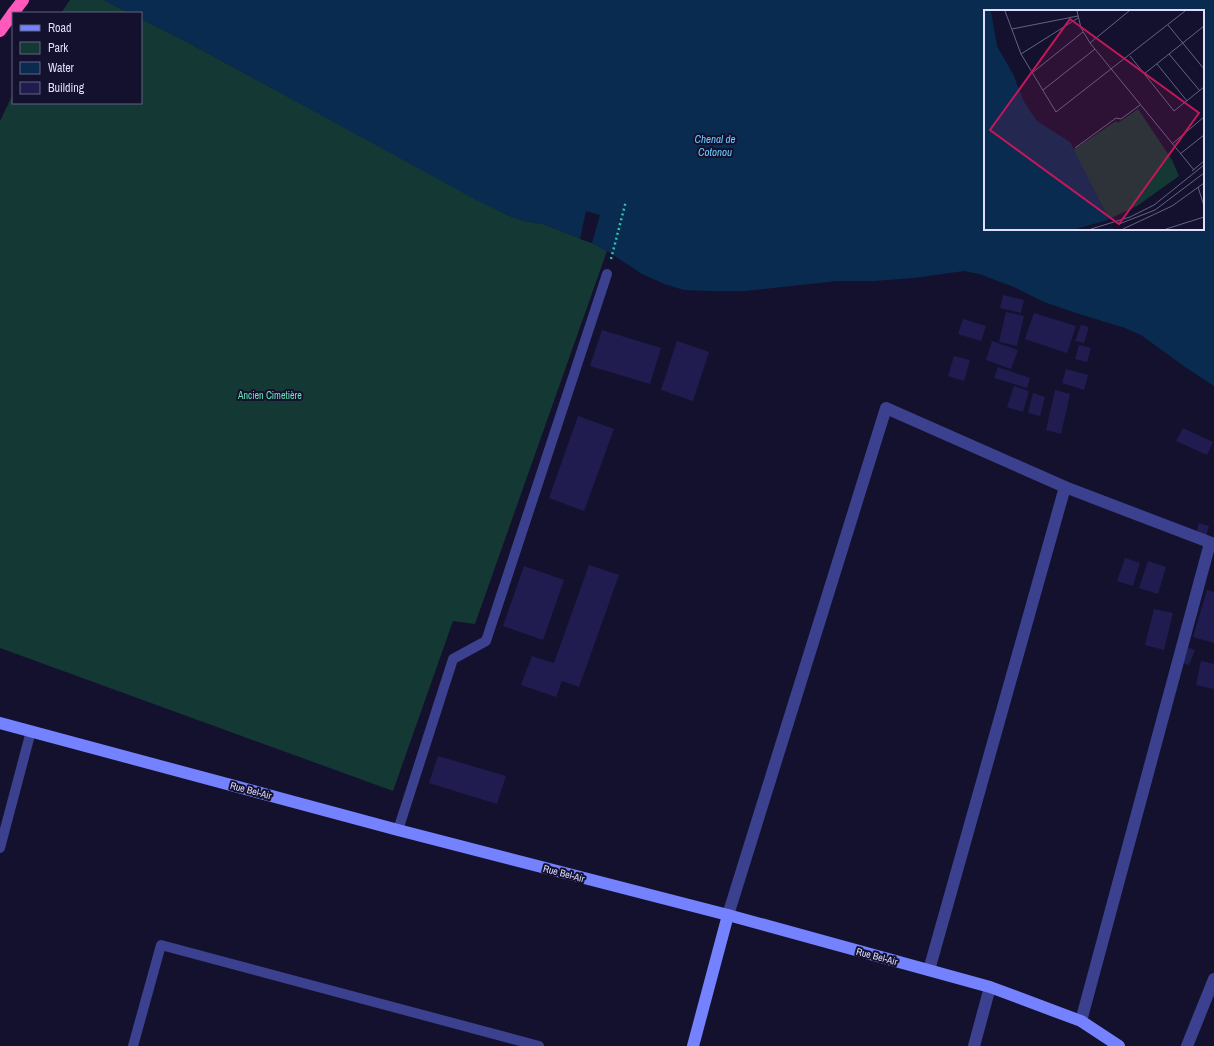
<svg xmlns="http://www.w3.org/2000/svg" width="1214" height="1046" font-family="'Archivo Narrow',sans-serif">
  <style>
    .green { fill: #143833 }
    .water { fill: #092b4f; fill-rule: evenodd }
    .pier { fill: #13112e }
    .building { fill: #211c50 }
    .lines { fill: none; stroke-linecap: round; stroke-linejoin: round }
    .path { stroke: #2dc4a9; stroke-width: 2.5; stroke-dasharray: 2 3; stroke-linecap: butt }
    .lane { stroke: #3b418e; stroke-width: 10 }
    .street { stroke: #3b418e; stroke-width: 12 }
    .secondary { stroke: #7582ff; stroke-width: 12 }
    .highway { stroke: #ff59bc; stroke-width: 12 }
    .labels { text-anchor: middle; stroke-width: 4; stroke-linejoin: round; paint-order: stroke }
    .park-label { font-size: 10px; fill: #64e5b6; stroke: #13112e }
    .street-label { font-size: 10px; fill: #dedeff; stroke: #13112e }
    .water-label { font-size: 11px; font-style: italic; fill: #6cccff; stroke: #13112e }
    .inset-road { fill: none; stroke: #646382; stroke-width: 1 }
    .view { fill: #c2185b; fill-opacity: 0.15; stroke: #c2185b; stroke-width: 2 }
    .inset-edge { fill: none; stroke: #dedeff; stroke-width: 2 }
  </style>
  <rect width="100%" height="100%" fill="#13112e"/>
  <!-- green -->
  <g class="green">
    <path d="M70 0H104L129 13H61Z"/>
    <path d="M141 19 189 43 507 215 524 221 543 224 592 243 607 251 475 624 453 621 393 791 0 648V121L13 94V103H141Z"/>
  </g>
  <!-- water -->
  <path class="water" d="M104 0H1214V386L1185 367 1141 335 1125 328 1076 313 1044 302 1014 287 979 274 964 271 914 278 874 281H837L745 291H710L684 290 664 284 642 274 607 251 592 243 543 224 524 221 507 215 478 201 189 43 141 19V13H129ZM985 11H1203V229H985Z"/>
  <!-- pier -->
  <path class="pier" d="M586 211 600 215 592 243 580 239Z"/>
  <!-- building -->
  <g class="building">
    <path d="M1003 295 1024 300 1021 313 1000 308Z"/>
    <path d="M1006 312 1024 316 1017 346 999 342Z"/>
    <path d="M1034 313 1076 326 1067 353 1025 339Z"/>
    <path d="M963 319 986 326 981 341 958 334Z"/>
    <path d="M1081 325 1089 327 1084 343 1075 341Z"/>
    <path d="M602 330 661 348 650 384 590 366Z"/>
    <path d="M677 341 709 352 693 401 661 390Z"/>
    <path d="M992 341 1018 350 1011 369 986 360Z"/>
    <path d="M1079 345 1091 348 1087 362 1075 359Z"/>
    <path d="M954 356 970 360 964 381 948 376Z"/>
    <path d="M998 367 1030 378 1027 388 994 378Z"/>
    <path d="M1066 369 1088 375 1084 390 1062 383Z"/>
    <path d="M1014 386 1029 391 1023 412 1007 407Z"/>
    <path d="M1055 390 1070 394 1061 434 1046 430Z"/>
    <path d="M1033 393 1045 397 1040 416 1028 413Z"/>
    <path d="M578 416 614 429 584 511 549 498Z"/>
    <path d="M1183 428 1213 442 1207 455 1176 441Z"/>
    <path d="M1199 523 1209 526 1206 536 1196 533Z"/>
    <path d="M1125 558 1140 563 1133 586 1117 581Z"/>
    <path d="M1148 561 1166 567 1158 594 1139 588Z"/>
    <path d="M589 565 619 575 579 687 562 681 556 697 521 685 532 656 554 663Z"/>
    <path d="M524 566 564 580 543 640 503 626Z"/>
    <path d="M1207 590 1214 592V643L1193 637Z"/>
    <path d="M1154 609 1173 613 1164 650 1145 645Z"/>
    <path d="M1183 646 1195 650 1189 665 1177 661Z"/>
    <path d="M1201 661 1214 664V689L1196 685Z"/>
    <path d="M438 756 506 776 497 804 429 783Z"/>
  </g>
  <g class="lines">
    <!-- path -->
    <path class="path" d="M611 259 626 201"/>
    <!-- lane -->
    <g class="lane">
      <path d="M398 830 453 659 486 641 607 274"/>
      <path d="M0 848 31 731"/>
      <path d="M133 1046 161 945 539 1046"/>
    </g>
    <!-- street -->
    <g class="street">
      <path d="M728 915 886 408 1065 487 1214 544"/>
      <path d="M929 970 1065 487"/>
      <path d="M1081 1021 1210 543"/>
      <path d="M974 1046 990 987"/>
      <path d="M1187 1046 1214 979"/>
    </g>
    <!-- secondary -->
    <g class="secondary">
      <path d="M0 723 398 830 728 915 990 987 1081 1021 1119 1046"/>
      <path d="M693 1046 728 915"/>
    </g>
    <!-- highway -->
    <g class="highway">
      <path d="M13 13 23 0"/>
      <path d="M0 31 13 13"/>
    </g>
  </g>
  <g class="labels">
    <!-- park labels -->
    <g class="park-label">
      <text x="270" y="399">Ancien Cimetière</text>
    </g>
    <!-- street labels -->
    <g class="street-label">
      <text transform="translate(251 790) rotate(15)" y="4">Rue Bel-Air</text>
      <text transform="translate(564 873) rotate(15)" y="4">Rue Bel-Air</text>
      <text transform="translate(877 956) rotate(15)" y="4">Rue Bel-Air</text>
    </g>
    <!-- water labels -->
    <g class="water-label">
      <text x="715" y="143">Chenal de<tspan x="715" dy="13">Cotonou</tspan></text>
    </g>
  </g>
  <!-- overview -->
  <g transform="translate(984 10)">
    <rect width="220" height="220" fill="#13112e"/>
    <path d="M154 99 188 150 195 166 153 196 125 209 89 140 132 111 134 113Z" fill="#143833"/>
    <path d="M0 1H7L13 36 29 64 40 92 53 111 86 132 130 219H0Z" fill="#092b4f"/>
    <path d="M127 209 131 218 92 219Z" fill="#13112e"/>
    <path class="inset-road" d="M21 1 37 44 72 102 201 1M93 1 97 18 106 33 210 160M184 15 220 59M28 19 94 6M106 33 145 1M37 44 94 8M185 44 216 81M146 46 190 101 220 77M173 54 203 91M48 63 99 22M160 64 220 16M59 80 111 39M188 134 220 107M91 138 132 108 137 109 156 95M196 144 220 125M208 161 220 151M214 177 220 196M135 214 171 200 220 163M107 219 146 207 170 195 220 155M139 219 188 196 220 173M182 219 220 207"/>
    <path class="view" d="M86 9 215 103 135 214 6 120Z"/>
    <rect width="220" height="220" class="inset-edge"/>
  </g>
  <!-- legend -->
  <rect x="12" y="12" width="130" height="92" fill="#13112e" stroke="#646382"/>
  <rect x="20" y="25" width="20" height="6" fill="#7582ff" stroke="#646382"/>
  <text x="48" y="32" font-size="12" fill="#dedeff">Road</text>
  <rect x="20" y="42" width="20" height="12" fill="#143833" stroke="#646382"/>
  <text x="48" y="52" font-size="12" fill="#dedeff">Park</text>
  <rect x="20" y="62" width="20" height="12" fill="#092b4f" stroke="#646382"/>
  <text x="48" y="72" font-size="12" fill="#dedeff">Water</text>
  <rect x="20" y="82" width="20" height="12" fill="#211c50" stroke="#646382"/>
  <text x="48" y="92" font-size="12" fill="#dedeff">Building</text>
</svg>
